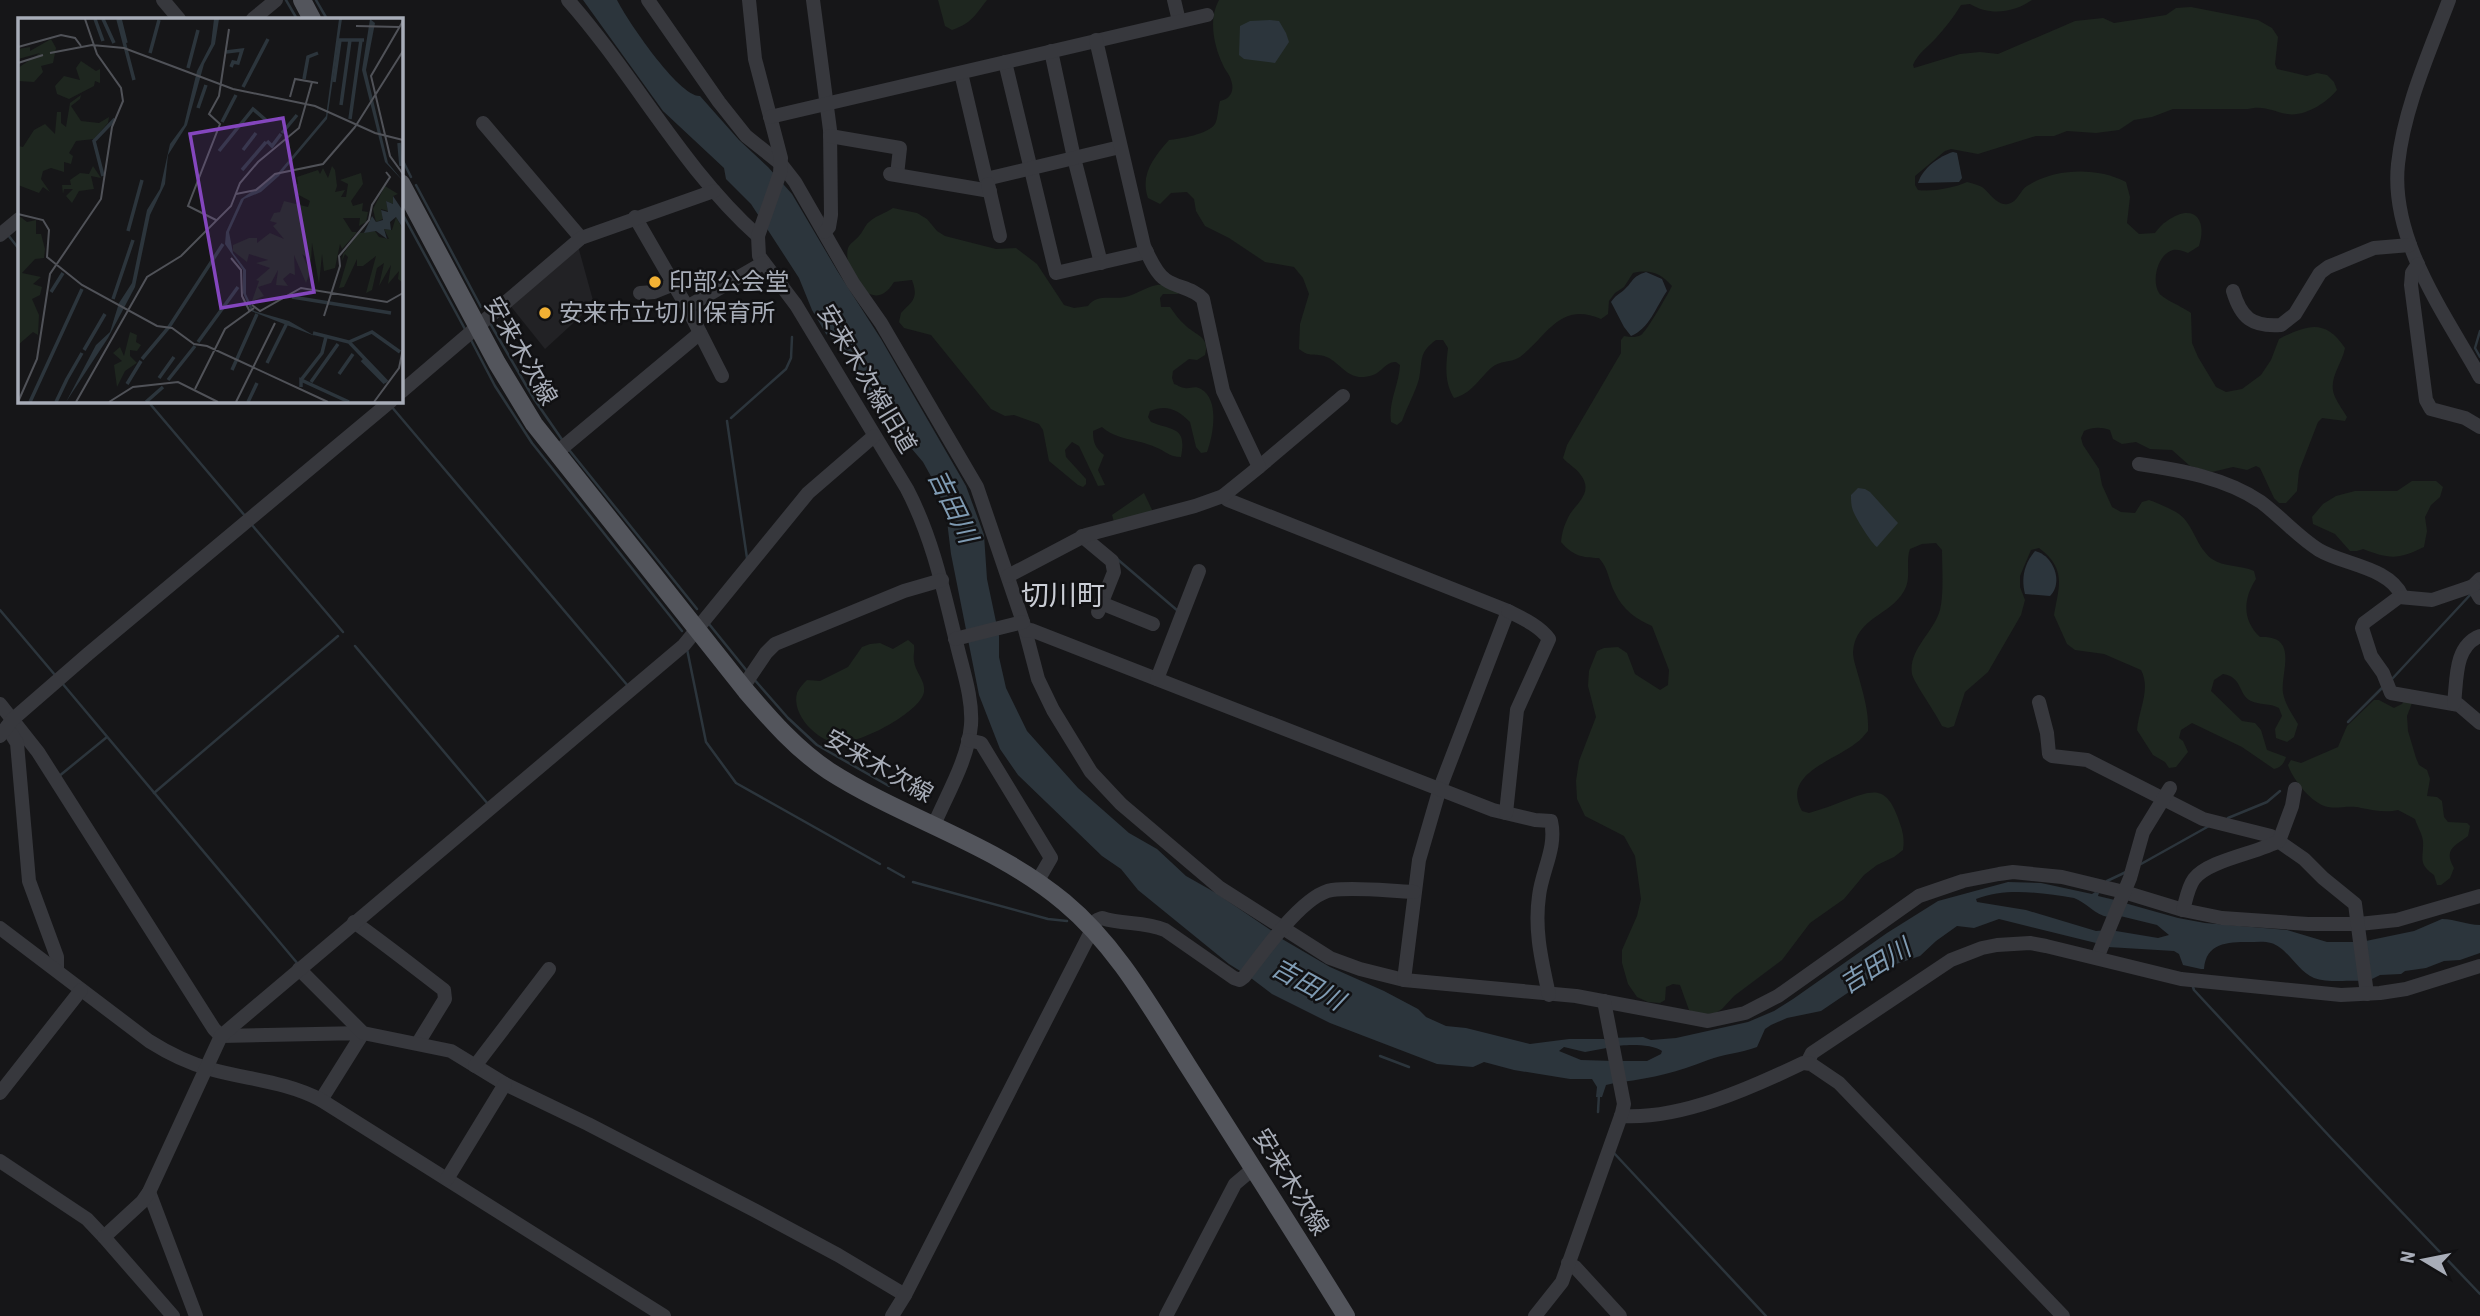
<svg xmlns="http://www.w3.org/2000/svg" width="2480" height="1316" font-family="'Roboto Condensed','Noto Sans JP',sans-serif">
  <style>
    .built { fill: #222225 }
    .green { fill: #1e261f }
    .water { fill: #2c353c }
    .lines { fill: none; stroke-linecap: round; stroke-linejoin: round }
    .stream { stroke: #2c353c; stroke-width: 2.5 }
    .minor { stroke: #37383d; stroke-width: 14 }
    .major { stroke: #53555c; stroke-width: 18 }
    .poi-dot { fill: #f2b134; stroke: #111113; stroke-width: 2.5 }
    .labels { text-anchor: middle; stroke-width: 5; stroke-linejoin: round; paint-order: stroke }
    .poi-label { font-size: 24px; fill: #a8adb8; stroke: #111113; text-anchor: start }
    .street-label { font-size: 24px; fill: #a8adb8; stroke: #111113 }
    .water-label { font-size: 26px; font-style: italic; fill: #7f9bb3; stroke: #111113 }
    .quarter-label { font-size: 28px; fill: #c9ccd4; stroke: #111113 }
    .inset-river { fill: none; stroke: #2c353c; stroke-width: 3.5 }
    .inset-road { fill: none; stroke: #505258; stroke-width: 2 }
    .view { fill: #8446be; fill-opacity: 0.15; stroke: #8446be; stroke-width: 3.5 }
    .inset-edge { fill: none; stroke: #a8adb8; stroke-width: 3.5 }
  </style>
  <rect width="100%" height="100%" fill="#161618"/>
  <!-- built -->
  <path class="built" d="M578 246 594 304 545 349 509 304Z"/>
  <!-- green -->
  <g class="green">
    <path d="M938 0H987C975 15 972 23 952 30L945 26Z"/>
    <path d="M1219 0H2032C2013 13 1990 16 1970 4L1961 5C1954 17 1945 28 1936 38 1927 48 1918 53 1913 65L1914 68 1960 54 1980 52 1998 54 2075 21 2103 18 2114 23 2166 15 2176 8 2191 7 2258 20 2272 28 2278 37 2275 64 2277 69 2307 76 2317 73 2327 75 2334 82 2337 90C2326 103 2305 117 2287 114 2272 111 2264 105 2248 109H2173L2152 117 2134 120 2119 130 2096 133 2067 131 2054 136H2036L1978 154 1951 149 1945 151 1915 176V185L1918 190C1932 192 1954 188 1967 182 1972 183 1978 185 1982 187 1990 193 1997 206 2008 204 2018 202 2020 190 2027 186 2055 168 2097 167 2126 182L2130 197 2127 223 2139 234 2155 233C2158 229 2162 224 2167 221 2192 203 2208 217 2199 246L2188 253C2183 251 2178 249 2173 250 2158 254 2151 280 2159 293 2163 299 2183 307 2191 313L2192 343 2198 357 2216 387 2226 392 2242 389 2261 375 2271 360 2279 339C2307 325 2325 318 2345 348 2342 365 2327 379 2335 397 2338 404 2343 410 2347 417L2345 421 2322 418 2318 422 2299 471 2297 491 2286 503H2279L2274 498 2260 468 2256 466 2247 470 2233 467 2212 472 2190 466 2172 450 2150 449 2136 442 2122 444 2113 439 2110 430C2101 427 2093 427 2084 431L2081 438 2083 445 2099 469 2102 485 2112 507 2121 512 2135 513 2142 502 2149 500C2155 502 2174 510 2179 514 2194 525 2196 547 2212 559 2223 567 2241 565 2254 571L2256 579C2243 599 2242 620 2260 637 2300 635 2280 673 2283 693 2285 704 2292 714 2298 724L2294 737 2287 742 2276 738 2275 729 2282 716 2279 708C2270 703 2259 705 2251 701 2238 695 2243 677 2223 674L2214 680 2211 691 2242 721 2255 723 2261 730 2267 750 2286 757C2284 763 2281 768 2274 769L2242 747 2192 723 2181 730 2179 738 2183 741 2188 752 2176 767 2169 768 2165 762 2153 755 2137 730C2139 709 2151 689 2141 670L2104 654 2075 650 2067 644 2054 615C2059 586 2067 569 2039 548L2031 550 2020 576V587L2025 600 2021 615 1988 672 1965 692 1954 726 1948 728 1942 726C1937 715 1913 681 1912 674 1908 650 1934 632 1940 610 1944 592 1942 569 1942 550L1936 543 1922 544 1910 549C1905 563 1912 578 1904 591 1890 616 1856 617 1853 652 1853 660 1857 670 1859 678 1864 696 1869 713 1868 731 1864 735 1861 740 1856 743 1834 761 1781 774 1802 811L1809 813C1822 809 1834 805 1846 800 1873 790 1886 785 1898 818 1902 829 1905 837 1903 850L1894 857 1877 865 1864 875 1844 899 1810 923 1782 960 1734 996 1722 1009 1712 1015 1703 1016 1689 1010 1680 985 1673 984 1666 987 1665 1000 1660 1003 1648 1002 1637 997 1628 984 1622 963V950L1637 916 1641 899 1635 856 1624 836 1585 816 1577 799 1576 781 1579 761 1596 717 1588 686 1589 671 1597 651 1604 648 1618 647 1627 653 1635 674 1660 690 1668 685 1669 670 1652 626C1636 619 1623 610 1615 593 1608 580 1609 569 1599 558 1582 558 1572 555 1561 542 1562 531 1565 523 1570 514 1578 502 1594 491 1580 474 1576 468 1568 464 1563 458L1567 445 1621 353V340L1624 336C1630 337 1635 338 1641 335 1647 331 1668 294 1672 286 1660 273 1651 269 1633 273L1624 287 1615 293 1609 301 1608 314 1601 319C1559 301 1547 337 1520 357 1511 363 1500 360 1491 368 1478 380 1471 394 1454 398 1444 382 1446 365 1448 348L1443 340H1436C1418 353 1423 360 1419 379 1415 393 1407 407 1402 421L1397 425 1391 422C1388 402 1399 385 1400 365L1396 362C1386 361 1382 372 1373 375 1347 384 1341 361 1324 356 1312 353 1311 358 1299 349L1300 324 1309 294 1303 278 1294 267 1265 262 1229 238 1205 226 1196 211 1194 199 1187 192 1171 193 1160 204 1148 198C1140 175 1153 158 1169 140 1179 139 1209 134 1215 124 1218 119 1218 108 1220 101 1230 99 1235 91 1231 80 1230 75 1225 70 1223 65 1214 46 1208 20 1219 0Z"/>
    <path d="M893 208 917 213 927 219 937 231 945 236 996 249 1016 248 1037 264 1064 305 1074 308 1088 306C1097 293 1112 300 1125 297 1136 295 1145 287 1157 285 1165 284 1172 288 1180 291L1178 294H1163L1160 298 1161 307H1170C1175 314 1179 320 1185 325 1196 336 1210 336 1205 355L1197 360 1189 359 1173 371 1172 378 1174 384C1178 385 1181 388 1185 388 1190 389 1195 385 1201 389 1220 400 1213 436 1207 452L1201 453 1196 447 1190 422C1178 410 1167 404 1150 411L1148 417 1151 422C1173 431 1187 426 1181 457 1169 457 1166 451 1155 447 1138 439 1116 440 1102 427L1093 431C1093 442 1095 448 1104 455L1098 470 1105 485 1098 486 1079 446 1072 442 1065 450 1066 457 1086 479V484L1083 487 1078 485 1049 461 1043 430 1039 424 1014 415 1005 416 991 409 931 335 904 328 899 322 901 313C912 301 919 299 912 280L894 282C871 320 842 267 848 248 850 243 856 240 859 236 863 232 865 225 869 222 875 216 886 213 893 208Z"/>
    <path d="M2412 481H2436L2443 487 2440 497 2431 505 2425 517 2427 531 2424 547C2398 560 2389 559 2363 549L2357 551H2350L2335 534 2313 524 2312 517 2323 504 2336 496 2355 491H2397Z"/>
    <path d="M1144 493 1153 512 1114 522 1112 515Z"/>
    <path d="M908 640 914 645C915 651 913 655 914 661 915 672 926 681 924 692 920 713 857 745 837 743 817 741 791 714 797 693 799 688 803 684 807 680L820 681 848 667 862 647 870 644 880 643 893 649Z"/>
    <path d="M2374 700H2379L2394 708 2402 704 2404 701 2412 703 2407 716 2408 731 2416 758 2419 765 2427 770 2430 779 2427 796 2437 797 2442 801 2444 817 2448 822 2467 823 2470 826 2468 836C2455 846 2443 849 2454 868L2450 878 2441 885H2437L2434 875C2417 863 2424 858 2423 841 2422 833 2417 826 2415 819L2398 810C2386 813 2372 810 2361 808 2350 805 2338 809 2328 807 2312 804 2293 780 2288 765L2291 760 2301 763 2338 747 2347 726Z"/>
  </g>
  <!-- water -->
  <g class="water">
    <path d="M583 0H617C627 20 679 97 700 96L739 140 768 167 792 194 838 272 881 339 966 486 984 535 987 579 999 636V657L1006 688 1027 731 1078 788 1129 833 1157 849 1186 876 1216 893 1275 933 1245 974 1229 964 1138 890 1121 869 1102 856 1018 775 1000 749 979 695 951 554 947 521 938 489 923 462 895 429 866 386 842 346 826 334 812 310 799 278 751 204 726 179 724 168 663 111Z"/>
    <path d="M1270 20 1279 21 1286 33 1289 42 1275 63 1244 59 1239 55 1240 26 1250 21Z"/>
    <path d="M1953 152 1957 153 1962 178 1959 182 1918 183C1922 169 1939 156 1953 152Z"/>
    <path d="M1646 272 1662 279 1667 291C1656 307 1649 329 1631 336L1624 327 1611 302C1615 296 1619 294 1624 290 1634 281 1631 277 1646 272Z"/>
    <path d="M1858 488 1865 489 1870 492 1898 523 1877 547C1872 544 1857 520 1854 513 1851 507 1851 501 1851 495Z"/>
    <path d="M2035 551C2053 555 2064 582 2050 596L2025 594C2021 578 2024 564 2035 551Z"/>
    <path d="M2008 882 2041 883 2092 894 2095 892 2099 893 2098 896 2119 901 2108 917C2095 915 2086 902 2074 898 2042 893 2007 887 1976 899L1977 902 2026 910 2096 931 2108 930 2096 943 1999 919 1974 928 1957 926 1936 941 1920 956 1890 966 1877 973 1821 1011 1787 1018 1771 1025 1765 1029 1757 1047C1741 1053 1724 1054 1708 1060 1677 1072 1654 1078 1621 1082L1616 1061H1647L1661 1054 1662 1051C1653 1044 1624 1044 1613 1047L1611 1038 1643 1037 1651 1040 1676 1038 1748 1022 1774 1011 1793 999 1887 933 1938 901Z"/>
    <path d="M2121 902 2178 918 2205 923 2287 930 2327 942H2360L2363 981C2349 980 2327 983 2314 978 2296 970 2288 948 2271 943 2265 941 2256 942 2249 942 2227 942 2206 943 2204 969H2201L2183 965 2179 954 2174 951 2108 947 2110 930 2158 938 2169 935 2157 925 2116 915Z"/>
    <path d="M2442 919C2456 919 2466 925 2480 925V953L2460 960 2444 961 2426 968 2405 971 2401 974 2380 975 2370 980 2361 942 2414 931Z"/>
    <path d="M1277 936 1330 967 1384 991 1418 1009 1426 1017 1446 1026 1466 1028 1530 1044 1569 1039H1604L1612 1047 1585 1052 1564 1047 1559 1051 1581 1060 1614 1061 1619 1082 1606 1085 1602 1097H1596L1597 1087 1592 1079H1570L1514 1070 1484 1062 1473 1067 1437 1064 1330 1023 1272 994 1247 975Z"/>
  </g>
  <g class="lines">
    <!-- stream -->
    <g class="stream">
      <path d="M286 0 297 19"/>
      <path d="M316 0 327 19"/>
      <path d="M401 157 411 177"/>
      <path d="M416 185 481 307"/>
      <path d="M401 211 466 331"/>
      <path d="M8 235 19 249"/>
      <path d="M491 325 534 399 563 441"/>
      <path d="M2480 331 2475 348 2480 357"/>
      <path d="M471 340 495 386 532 443 682 631"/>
      <path d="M151 405 246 517"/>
      <path d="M391 406 628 686"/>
      <path d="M731 418 786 369 791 358 792 337"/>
      <path d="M727 421 747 558"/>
      <path d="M570 451 697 609"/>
      <path d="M252 525 343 632"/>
      <path d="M1116 558 1178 611"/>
      <path d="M0 610 55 675"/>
      <path d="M709 624 747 671"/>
      <path d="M355 646 488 804"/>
      <path d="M687 649 706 742 736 783 880 864"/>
      <path d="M753 678 788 718 817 745 889 786"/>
      <path d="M2392 679 2471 594"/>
      <path d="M62 683 298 964"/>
      <path d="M2348 722 2382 688"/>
      <path d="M58 777 107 737"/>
      <path d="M154 793 338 636"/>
      <path d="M2228 818 2267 802 2280 791"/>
      <path d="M2141 864 2209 826"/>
      <path d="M888 868 904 877"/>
      <path d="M2107 881 2126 872"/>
      <path d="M913 882 1048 919 1067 921"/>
      <path d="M2192 984 2194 990 2332 1139 2480 1294"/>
      <path d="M1380 1056 1409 1067"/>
      <path d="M1598 1112 1599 1094"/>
      <path d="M1613 1152 1766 1316"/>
    </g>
    <!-- minor -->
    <g class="minor">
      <path d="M163 0 179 19"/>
      <path d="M568 0C635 76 682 168 758 236"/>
      <path d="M648 0 719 102 746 136 781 164 795 182 853 283 881 323 977 487 1023 622 1038 679 1053 710 1091 772 1121 804 1220 888 1330 958 1360 969 1404 980 1576 996 1708 1021 1745 1013 1778 996 1919 896 1963 881 1999 874 2013 872 2062 877 2124 892 2183 910 2222 918 2308 924H2359L2397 920 2480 896"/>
      <path d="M749 0 755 59 781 158 780 173 758 236 759 256 796 305 907 489C932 537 943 588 956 641 962 668 973 697 971 725 968 760 947 794 934 825"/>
      <path d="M813 0 830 130 831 215 829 227 825 232"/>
      <path d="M1174 0 1179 21"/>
      <path d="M2449 0C2429 53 2404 108 2398 164 2390 240 2445 314 2480 377"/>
      <path d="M253 19 276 0"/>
      <path d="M1051 51 1074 158 1101 263"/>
      <path d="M1005 62 1056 273 1147 252"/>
      <path d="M961 73 986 179 1120 147"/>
      <path d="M770 117 1207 15"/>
      <path d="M483 123 581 238"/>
      <path d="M830 136 900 148 897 175"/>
      <path d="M890 174 990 191"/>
      <path d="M988 184 1000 236"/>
      <path d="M635 217 687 307 722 376"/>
      <path d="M0 235 19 219"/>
      <path d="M2418 264 2412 273 2411 285 2426 400 2431 409 2465 418 2480 427"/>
      <path d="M2233 291C2241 318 2252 327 2281 325L2295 314 2320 273 2328 267 2374 248 2410 245"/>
      <path d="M640 293 654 292 674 284"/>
      <path d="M687 307 763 263"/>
      <path d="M401 392 581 238 714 191"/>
      <path d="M556 453 700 333"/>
      <path d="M2139 464C2180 470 2226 478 2261 502 2281 517 2298 537 2319 550 2344 565 2389 567 2402 596"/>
      <path d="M1259 467 1343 396"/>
      <path d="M1223 496 1228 500 1508 611 1440 788 1419 860 1404 980"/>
      <path d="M1082 536 1112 561 1114 572 1098 612"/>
      <path d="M1008 576 1086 535 1195 506 1223 496 1259 467 1223 391 1203 299C1193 288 1178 288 1166 280 1156 274 1149 257 1144 246L1096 40"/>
      <path d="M2480 579 2473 586 2480 598"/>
      <path d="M2473 586 2432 600 2399 597 2364 623 2362 628 2371 656 2383 673 2391 693 2459 705 2480 723"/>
      <path d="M1101 603 1153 624"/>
      <path d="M1026 631 1031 630 1493 810 1535 820 1551 821C1557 848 1542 870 1539 896 1534 931 1542 962 1549 995"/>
      <path d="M955 639 1023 622"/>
      <path d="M1157 679 1199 571"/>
      <path d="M743 687 766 653 775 644 904 591 942 580"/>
      <path d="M2039 702 2047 733 2049 754 2052 756 2087 760 2203 819 2271 836 2304 859 2323 878 2355 904 2367 994"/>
      <path d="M0 704 38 752 214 1029 221 1036 363 1033 321 1100"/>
      <path d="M2454 704C2457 680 2454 646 2480 636"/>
      <path d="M7 727 17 743 29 881 57 957V970"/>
      <path d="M0 736 12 720 88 654 391 401"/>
      <path d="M968 740 981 743 1051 858 1037 882"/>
      <path d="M1506 813 1517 710 1549 639C1540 626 1522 618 1508 611"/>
      <path d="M2183 910C2186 900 2188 887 2194 879 2208 860 2258 853 2279 841L2292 806 2295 789"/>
      <path d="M354 922C385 944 414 967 444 990L445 999 418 1043"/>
      <path d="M0 928 149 1041C168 1053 188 1063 210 1069 249 1080 284 1081 321 1100L664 1316"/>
      <path d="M2097 958 2130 878 2143 832 2170 788"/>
      <path d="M299 969 363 1033 451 1051 505 1084 588 1124 756 1211 838 1255 905 1295"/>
      <path d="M1807 1063 1812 1053 1951 960 1982 948 1997 945 2030 943 2046 946 2181 979 2341 995 2380 993 2406 989 2480 966"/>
      <path d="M475 1066 549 969"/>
      <path d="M0 1093 81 990"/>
      <path d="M1621 1116C1680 1120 1751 1088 1803 1063L1811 1064 1839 1083 2063 1316"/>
      <path d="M0 1161 87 1219 104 1237"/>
      <path d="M447 1179 505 1084"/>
      <path d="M149 1192 196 1316"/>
      <path d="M1568 1263 1575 1267 1620 1316"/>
      <path d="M173 1316 104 1237 142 1202 149 1192 221 1036 684 645 808 493 874 436"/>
      <path d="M892 1316 905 1295 1097 920 1102 918C1123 925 1144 921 1165 930L1234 978 1240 980 1244 977C1262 954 1303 894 1332 890 1358 887 1387 891 1414 892"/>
      <path d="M1166 1316 1235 1184 1254 1168"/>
      <path d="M1535 1316 1562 1282 1622 1113 1624 1104 1604 1001"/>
    </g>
    <!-- major -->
    <g class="major">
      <path d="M302 0 312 19"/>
      <path d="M401 183 497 363 534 424 746 691C771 720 796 749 829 771 904 819 995 844 1064 902 1117 946 1151 1008 1188 1066 1241 1149 1294 1232 1346 1316"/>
    </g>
  </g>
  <!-- markers -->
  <g class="poi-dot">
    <circle cx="655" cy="282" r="7"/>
    <circle cx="545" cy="313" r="7"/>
  </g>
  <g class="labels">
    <!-- poi labels -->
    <g class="poi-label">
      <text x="669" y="290">印部公会堂</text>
      <text x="559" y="321">安来市立切川保育所</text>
    </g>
    <!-- street labels -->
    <g class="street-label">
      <text transform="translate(521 351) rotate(60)" y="8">安来木次線</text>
      <text transform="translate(867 379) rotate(59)" y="8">安来木次線旧道</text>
      <text transform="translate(879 766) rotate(30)" y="8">安来木次線</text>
      <text transform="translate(1291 1182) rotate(58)" y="8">安来木次線</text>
    </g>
    <!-- water labels -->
    <g class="water-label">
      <text transform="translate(953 506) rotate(64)" y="9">吉田川</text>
      <text transform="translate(1875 966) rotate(-32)" y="9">吉田川</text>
      <text transform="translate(1308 984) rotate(29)" y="9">吉田川</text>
    </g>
    <!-- quarter labels -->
    <g class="quarter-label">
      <text x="1063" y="605">切川町</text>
    </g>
  </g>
  <!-- overview -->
  <g transform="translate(18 18)">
    <rect width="385" height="385" fill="#161618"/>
    <path d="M33 21 38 30 35 45 23 48 25 54 16 64 0 63V69V50L22 35 0 41V31L12 29V33ZM63 43 78 53 82 51V65L77 63 76 68 51 81 39 76 37 68 46 58 62 62 58 50ZM63 77 62 81 53 88 63 103 81 105 91 99 90 105 76 121 58 123 51 135 55 138 53 146 46 144V154L33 150 25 153 23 161 32 174 25 169 21 175 0 167V128L5 129 16 112 27 106 37 116 39 94H43V105L48 109 52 85ZM75 148 83 160 73 158 76 171 61 173 54 185 48 178 55 171H46L45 176 44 167H53L52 162 62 155 71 156ZM314 148 317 152 319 168 317 174 327 172 323 179H328L330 166 322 162 343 155 345 166 333 183 335 188 345 185 344 193 350 194 348 204 341 208 342 200H325L334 214H339L324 231 322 226 317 250 306 253 304 236 301 266 294 225 293 243 284 236 292 254 288 265 276 237 277 257 272 255 265 261 270 268 258 267 260 252 253 265 240 269 246 278 234 283 241 263 238 262 252 250 238 245 250 242 231 236 229 244 215 233V227L231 220H239V225L252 215 266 221 255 208 259 205 252 203 256 195 262 194 266 183 290 189 292 183 279 176 275 167 280 166 279 159 300 152 302 156 305 150 310 160ZM367 168 380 176 375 178V186L368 183 370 193 363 191 365 201 358 204 355 191ZM0 197 9 204 18 202V216H23L27 231 26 240 17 241 4 255 23 259 15 266 24 269 22 277 14 281 21 297 20 317 15 314 0 327ZM354 198 342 215 357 213 361 219 371 221 366 211 374 212 378 199 385 212V265L380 261 381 253 370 266 373 247 361 268 366 245 359 250 354 272 348 275 358 238 345 248H339V241L326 269 321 270 330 239 327 236 324 243 325 236ZM112 314 119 317 118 324 123 327 119 333 112 332V338L119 345 123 342 107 353 99 369 96 347 104 343 95 335 102 329 106 338Z" fill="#1e261f"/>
    <path d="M196 1H201L197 26 186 46 169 107 150 137 147 166 132 197 117 269 90 320 48 384 78 327 92 314 101 285 114 265 129 192 142 171 152 126 166 107 179 53 193 26ZM321 1H324L309 101 261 158 243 174 226 181 211 214 215 235 228 252V276L236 293 271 303 297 318 233 293 225 275V252L207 226 208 214 223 181 260 155 308 98ZM352 1 357 5 348 52 370 145 385 163 367 144 344 52ZM375 178 385 193 384 209 378 199 372 204 373 212 366 211 369 221 358 213 346 215 354 198 358 204 365 202 363 192 370 194 368 183 375 186Z" fill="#2c353c"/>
    <path class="inset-river" d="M77 1 85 23M85 1 96 25M100 1 116 62M102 1 108 25M208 34 224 32 220 45 215 44 213 49M132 35 141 2M170 50 180 12M286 61 290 39 300 35M316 64 322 22H346M225 69 250 21M323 87 332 22M180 90 188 67M332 101 343 22M204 104 218 77M264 115 279 97M249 123 254 128 263 116M381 125 383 148M225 132 238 115M201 133 235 91 249 103M224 152 248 124M85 158 76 123 97 101M110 213 124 162M33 274 45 255M274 279 373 295M95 281 115 222M295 315 331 324 369 364M180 324 220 269M331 324 354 314 382 334M66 332 87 296M124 341 151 309 205 226M344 342 367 365M249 345 269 305M214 352 239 296M321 356 335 336M141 360 156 339M49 361 64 335M150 362 177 328M283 362 304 335 308 319M293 364 320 326M109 366 123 343M283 369V362L331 384M12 384 64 271M38 384 49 361M128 384 145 369M230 384 239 365"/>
    <path class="inset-road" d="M385 3 353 58 372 138 385 156M338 8 381 9M0 29 43 17 57 20 63 28M32 35 74 27 106 30 215 71 297 88 357 115 385 122M0 45 25 37M272 79 277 61 300 65M337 109 385 33M218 176 238 172 257 156 305 146 337 109M0 196 25 202 31 212 29 239 64 267 139 308 154 310 176 326 189 328 310 384M198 202 170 188 202 106 191 96 201 78 211 11M213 240 223 252 224 278 232 294M234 287 242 293 283 270 369 284 385 275M306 298 322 248 321 238 351 202 354 187 372 159 368 154M177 371 207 311 236 290M0 384 19 341 32 256 83 181 94 109 105 83 103 70 79 36 67 1M58 384 129 259 163 238 213 188 222 165 240 144 281 110 294 64M91 384 115 369 160 364 200 384M218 384 257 305M356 384 381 350 385 331"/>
    <path class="view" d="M265 100 296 274 203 290 172 116Z"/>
    <rect width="385" height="385" class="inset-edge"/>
  </g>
  <!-- north arrow -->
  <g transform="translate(2424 1260) rotate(280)" stroke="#111113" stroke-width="5" paint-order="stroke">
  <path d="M0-5L12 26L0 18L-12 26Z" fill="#a8adb8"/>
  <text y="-10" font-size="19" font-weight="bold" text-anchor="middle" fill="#a8adb8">N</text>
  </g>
</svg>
